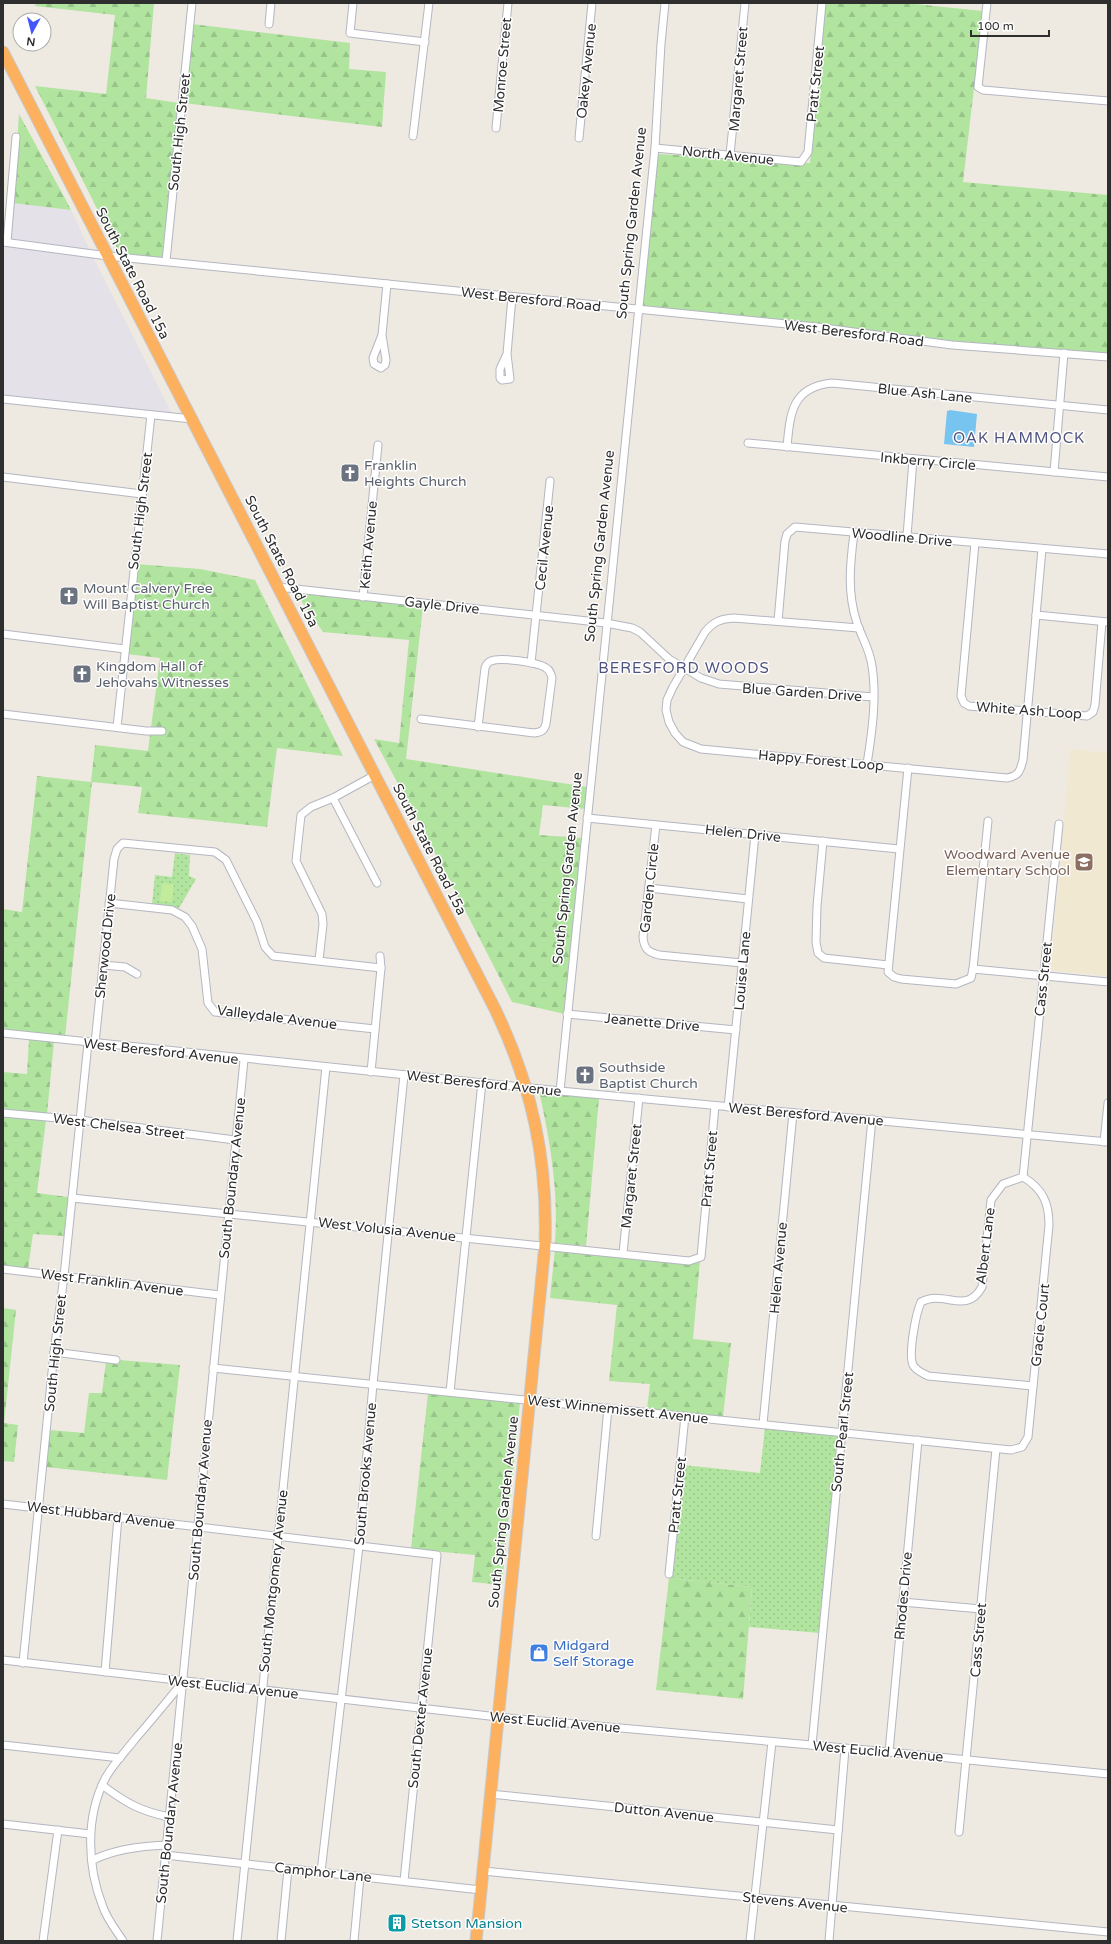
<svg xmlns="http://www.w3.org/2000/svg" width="1111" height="1944" font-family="'Varela Round',sans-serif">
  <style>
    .industrial { fill: #e4e1e8 }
    .education { fill: #f0e8d1 }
    .grass { fill: url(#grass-dots) }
    .forest { fill: url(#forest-firs) }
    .pitch { fill: #c2eb9b }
    .water { fill: #76c4ef }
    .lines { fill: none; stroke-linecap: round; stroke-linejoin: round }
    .minor-casing { stroke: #b4b6c1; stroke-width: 9 }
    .highway-casing { stroke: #c9c9c9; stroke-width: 13 }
    .minor { stroke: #fff; stroke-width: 7 }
    .highway { stroke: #fdb15e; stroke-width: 11 }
    .labels { text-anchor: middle; stroke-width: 3; stroke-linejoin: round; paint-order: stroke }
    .street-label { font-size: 14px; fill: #2e2e2e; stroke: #fff }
    .worship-label { font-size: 14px; fill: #5b616d; stroke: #fff; text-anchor: start }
    .education-label { font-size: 14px; fill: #785e54; stroke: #fff; text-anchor: end }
    .shop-label { font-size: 14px; fill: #366cbe; stroke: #fff; text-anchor: start }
    .culture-label { font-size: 14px; fill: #0d838f; stroke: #fff; text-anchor: start }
    .neighbourhood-label { font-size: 15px; letter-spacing: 1px; fill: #4e527f; stroke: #fff }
  </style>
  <defs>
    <pattern id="grass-dots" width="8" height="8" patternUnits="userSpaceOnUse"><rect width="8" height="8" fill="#b0e49f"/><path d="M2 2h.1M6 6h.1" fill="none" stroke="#98c489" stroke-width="1.8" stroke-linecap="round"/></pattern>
    <pattern id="forest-firs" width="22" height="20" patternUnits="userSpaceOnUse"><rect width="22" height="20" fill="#b0e49f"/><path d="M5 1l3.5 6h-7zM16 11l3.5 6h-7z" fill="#98c489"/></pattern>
  </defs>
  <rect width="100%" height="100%" fill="#efeae1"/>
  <!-- industrial -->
  <g class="industrial">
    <path d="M13 203 71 210 90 250 10 239Z"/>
    <path d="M5 245 93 257 172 414 3 396V262Z"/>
  </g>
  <!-- education -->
  <path class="education" d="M1070 749 1108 753V976L1051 970Z"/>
  <!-- grass -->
  <g class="grass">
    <path d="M175 853 190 855 189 876 196 879 179 908 152 904 155 875 172 877Z"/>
    <path d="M765 1427 838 1435 819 1633 749 1627 752 1587 669 1578 671 1577 683 1465 760 1473Z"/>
  </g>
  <!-- forest -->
  <g class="forest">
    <path d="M36 3H154L146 98 179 103 163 258 120 254 35 86 106 94 115 15 35 6Z"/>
    <path d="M825 3H905L983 11 963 182 1108 195V354L952 342 640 307 657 154 744 159 802 166 804 163H810Z"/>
    <path d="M192 24 350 43 349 69 386 72 382 127 184 103Z"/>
    <path d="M19 114 68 204 71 210 13 203Z"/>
    <path d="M136 564 200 569 255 580 343 756 277 748 267 827 138 813 142 787 92 782 65 1037 3 1030V909L22 912 37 776 91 782 95 745 148 751 150 734H165V728H151L160 658 127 654Z"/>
    <path d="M295 592 423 606 406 759 588 787 585 809 543 805 539 835 583 838 565 1014 512 1002 448 877 374 739 399 743 409 640 323 632Z"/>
    <path d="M29 1039 54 1042 47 1114 3 1110V1072L27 1074Z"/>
    <path d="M539 1091 599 1098 586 1246 555 1243C559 1193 550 1140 539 1091Z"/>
    <path d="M3 1116 46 1120 37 1193 68 1197 64 1236 33 1234 28 1269 3 1266Z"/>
    <path d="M555 1249 700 1260 693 1339 731 1343 723 1417 647 1409 650 1384 609 1381 617 1305 550 1298Z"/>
    <path d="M3 1308 16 1310 4 1423 18 1425 14 1462 3 1461Z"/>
    <path d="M119 1360 180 1365 167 1480 46 1467 50 1430 84 1433 89 1393H102L106 1362 118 1364Z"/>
    <path d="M428 1393 520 1402 502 1585 472 1582 475 1555 411 1549Z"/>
    <path d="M669 1578 752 1587 743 1699 656 1690Z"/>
  </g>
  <!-- pitch -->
  <path class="pitch" d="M162 883 174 884 172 902 160 901Z"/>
  <!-- water -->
  <path class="water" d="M950 410 977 414 974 447 944 444 947 411Z"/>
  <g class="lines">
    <!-- minor casing -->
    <g class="minor-casing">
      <g id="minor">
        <path d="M353 3 350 33 425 42"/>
        <path d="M987 3 978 87 983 90 1108 101"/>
        <path d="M269 24 271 3"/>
        <path d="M496 128 508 3"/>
        <path d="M413 136 429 3"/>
        <path d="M579 138 592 3"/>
        <path d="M655 148 801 162 808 152 822 3"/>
        <path d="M730 155 745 3"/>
        <path d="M3 242 108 256 816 327 952 345 1108 357"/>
        <path d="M7 242 16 137"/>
        <path d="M166 261 192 3"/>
        <path d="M382 335 373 358 374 364 381 368 385 365 386 360 382 335 387 284"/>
        <path d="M507 354 500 369V378L502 380 510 379 507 354 512 297"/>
        <path d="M3 399 192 419"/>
        <path d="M748 443 1108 477"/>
        <path d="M787 447C790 413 792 387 832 383L1108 410"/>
        <path d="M1054 472 1064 353"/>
        <path d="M3 477 142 494"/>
        <path d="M854 533C850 564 847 593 857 623 862 638 870 650 872 666 877 697 872 733 867 764"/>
        <path d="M907 536 913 460"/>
        <path d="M975 543 961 696 964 703 969 706 1087 716 1093 712 1095 705 1102 622"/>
        <path d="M278 587 606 623 632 628 640 632 669 659 701 678 719 684 873 697"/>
        <path d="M363 597 378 445"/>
        <path d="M1036 615 1108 622"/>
        <path d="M778 621 785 541 787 534 795 527 1108 554"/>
        <path d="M859 628 734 618C721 619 714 621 705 632L673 687 667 700 666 710 669 722 675 733 683 742 701 749 1007 778C1019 776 1020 771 1023 760L1042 549"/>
        <path d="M3 634 125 649"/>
        <path d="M531 663 550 481"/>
        <path d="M3 714 146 731H162"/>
        <path d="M421 719 534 733C541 732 544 731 546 724L552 678C551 674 550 670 546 668 538 662 499 657 491 661 488 662 486 665 485 668L478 727"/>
        <path d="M117 727 151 415"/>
        <path d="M908 768 888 972 894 977 901 979 956 984 971 978 973 969 1108 982"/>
        <path d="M333 798 377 883"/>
        <path d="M587 818 899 849"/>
        <path d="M656 825 643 937C644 949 648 952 659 955L742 963"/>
        <path d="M823 841 817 906 816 942 818 953 824 958 888 965"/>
        <path d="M649 888 748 899"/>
        <path d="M109 903 172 910 185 917 192 926 202 949 208 1003 215 1012 375 1029"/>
        <path d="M319 960 323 924 322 914 296 861 301 815 311 807 333 798 375 775"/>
        <path d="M103 965 125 967 137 974"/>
        <path d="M973 969 988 821"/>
        <path d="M567 1014 736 1030"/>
        <path d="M3 1033 560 1091 1108 1142"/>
        <path d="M95 1043 114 859 117 849 123 843 215 852 226 860 257 922 265 947 273 956 381 968"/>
        <path d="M371 1072 381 968 380 956"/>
        <path d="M560 1091 655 148 661 44 665 3"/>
        <path d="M728 1107 755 835"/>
        <path d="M3 1113 80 1120 235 1140"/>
        <path d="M1104 1142 1108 1103"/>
        <path d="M1023 1177 1003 1184 991 1200 982 1287C966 1316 944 1289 921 1302 916 1313 908 1354 913 1365 916 1371 923 1373 928 1376L1033 1386"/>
        <path d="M1023 1177 1059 824"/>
        <path d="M72 1198 689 1261 701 1257 715 1106"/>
        <path d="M623 1253 639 1098"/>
        <path d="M3 1269 220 1295"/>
        <path d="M54 1352 116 1360"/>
        <path d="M213 1368 1011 1450 1022 1447 1028 1437 1049 1225C1049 1203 1043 1189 1023 1177"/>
        <path d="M450 1392 482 1082"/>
        <path d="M763 1424 793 1113"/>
        <path d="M3 1504 437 1555 404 1881"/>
        <path d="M596 1536 608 1408"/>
        <path d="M669 1574 685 1416"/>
        <path d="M902 1602 981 1609"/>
        <path d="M3 1660 498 1717 889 1752 1108 1774"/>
        <path d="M23 1663 54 1352 64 1276 88 1043"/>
        <path d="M105 1672 118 1517"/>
        <path d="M3 1745 120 1758"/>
        <path d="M812 1745 872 1119"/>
        <path d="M889 1752 918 1440"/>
        <path d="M102 1785C126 1803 140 1811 169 1817"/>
        <path d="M490 1794 838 1830"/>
        <path d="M3 1824 90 1834"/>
        <path d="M959 1832 996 1449"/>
        <path d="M165 1855 481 1890"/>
        <path d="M93 1860C115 1849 141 1846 166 1845"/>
        <path d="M483 1871 1108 1932"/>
        <path d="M321 1872 359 1546 373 1384 404 1075"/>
        <path d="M43 1941 58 1830"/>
        <path d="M123 1941C116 1930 107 1919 103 1907 87 1867 85 1816 106 1777 114 1763 126 1751 136 1738 152 1720 167 1701 183 1682"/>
        <path d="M157 1941 244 1060"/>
        <path d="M237 1941 326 1067"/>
        <path d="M281 1941 288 1869"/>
        <path d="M354 1941 360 1877"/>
        <path d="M750 1941 772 1742"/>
        <path d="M829 1941 845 1749"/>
      </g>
    </g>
    <!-- highway casing -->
    <g class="highway-casing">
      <path id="highway" d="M3 52 495 1009C532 1086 548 1160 545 1245L476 1941"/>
    </g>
    <!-- minor -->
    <use href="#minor" class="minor"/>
    <!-- highway -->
    <use href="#highway" class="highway"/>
  </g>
  <!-- icons -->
  <defs>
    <g id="church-square" transform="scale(1)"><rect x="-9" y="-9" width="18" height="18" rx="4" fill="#6b7280" stroke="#fff"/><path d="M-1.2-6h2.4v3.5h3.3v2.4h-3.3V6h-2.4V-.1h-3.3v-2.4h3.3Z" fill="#fff"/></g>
    <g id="school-square" transform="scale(1)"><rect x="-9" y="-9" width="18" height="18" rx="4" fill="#8d6e63" stroke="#fff"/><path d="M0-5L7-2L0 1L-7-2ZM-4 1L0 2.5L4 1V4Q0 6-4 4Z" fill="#fff"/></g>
    <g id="shop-square" transform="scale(1)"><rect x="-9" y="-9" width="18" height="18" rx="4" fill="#3f7fe0" stroke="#fff"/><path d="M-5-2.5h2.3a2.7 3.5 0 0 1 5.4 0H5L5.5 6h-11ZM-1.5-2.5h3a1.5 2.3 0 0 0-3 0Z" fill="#fff"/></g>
    <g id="building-square" transform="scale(1)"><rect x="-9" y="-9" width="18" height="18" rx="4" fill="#0f9aa8" stroke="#fff"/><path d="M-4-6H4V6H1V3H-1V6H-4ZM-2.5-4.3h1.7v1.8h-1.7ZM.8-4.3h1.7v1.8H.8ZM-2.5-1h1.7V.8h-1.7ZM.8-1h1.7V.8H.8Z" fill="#fff"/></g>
  </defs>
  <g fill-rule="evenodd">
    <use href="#church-square" x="350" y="473"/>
    <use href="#church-square" x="69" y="596"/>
    <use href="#church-square" x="82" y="674"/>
    <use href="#school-square" x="1084" y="862"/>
    <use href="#church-square" x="585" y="1075"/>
    <use href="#shop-square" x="539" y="1653"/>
    <use href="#building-square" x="397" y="1923"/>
  </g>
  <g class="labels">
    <!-- street labels -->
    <g class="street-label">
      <text transform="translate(502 65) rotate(-85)" y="5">Monroe Street</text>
      <text transform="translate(586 71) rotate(-84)" y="5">Oakey Avenue</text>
      <text transform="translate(738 79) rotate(-85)" y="5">Margaret Street</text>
      <text transform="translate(815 84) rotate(-84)" y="5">Pratt Street</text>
      <text transform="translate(179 132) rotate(-84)" y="5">South High Street</text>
      <text transform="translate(728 155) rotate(6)" y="5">North Avenue</text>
      <text transform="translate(631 223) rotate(-84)" y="5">South Spring Garden Avenue</text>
      <text transform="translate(133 273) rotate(63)" y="5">South State Road 15a</text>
      <text transform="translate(531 299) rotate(6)" y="5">West Beresford Road</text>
      <text transform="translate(854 333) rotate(7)" y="5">West Beresford Road</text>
      <text transform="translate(925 393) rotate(6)" y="5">Blue Ash Lane</text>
      <text transform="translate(928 461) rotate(5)" y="5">Inkberry Circle</text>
      <text transform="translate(140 511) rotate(-83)" y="5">South High Street</text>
      <text transform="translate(902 537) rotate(5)" y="5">Woodline Drive</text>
      <text transform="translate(368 545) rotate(-85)" y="5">Keith Avenue</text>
      <text transform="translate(599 546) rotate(-84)" y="5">South Spring Garden Avenue</text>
      <text transform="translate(544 548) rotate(-84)" y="5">Cecil Avenue</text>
      <text transform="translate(282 561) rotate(63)" y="5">South State Road 15a</text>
      <text transform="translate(442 605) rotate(6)" y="5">Gayle Drive</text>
      <text transform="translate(802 692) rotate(4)" y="5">Blue Garden Drive</text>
      <text transform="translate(1029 710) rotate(4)" y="5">White Ash Loop</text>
      <text transform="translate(821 760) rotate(5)" y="5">Happy Forest Loop</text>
      <text transform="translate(743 833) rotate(6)" y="5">Helen Drive</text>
      <text transform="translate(430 849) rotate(63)" y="5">South State Road 15a</text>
      <text transform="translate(567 868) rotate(-84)" y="5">South Spring Garden Avenue</text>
      <text transform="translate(649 888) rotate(-84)" y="5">Garden Circle</text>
      <text transform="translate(105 946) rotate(-84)" y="5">Sherwood Drive</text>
      <text transform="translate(742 971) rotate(-85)" y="5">Louise Lane</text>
      <text transform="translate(1043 979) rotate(-84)" y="5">Cass Street</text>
      <text transform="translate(277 1017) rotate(7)" y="5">Valleydale Avenue</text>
      <text transform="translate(652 1022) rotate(5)" y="5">Jeanette Drive</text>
      <text transform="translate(161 1051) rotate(6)" y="5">West Beresford Avenue</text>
      <text transform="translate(484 1083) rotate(6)" y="5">West Beresford Avenue</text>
      <text transform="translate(806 1114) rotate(5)" y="5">West Beresford Avenue</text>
      <text transform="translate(119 1126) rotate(7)" y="5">West Chelsea Street</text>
      <text transform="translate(709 1169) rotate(-85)" y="5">Pratt Street</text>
      <text transform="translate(631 1176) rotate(-84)" y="5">Margaret Street</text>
      <text transform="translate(232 1178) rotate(-84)" y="5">South Boundary Avenue</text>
      <text transform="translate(387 1229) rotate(6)" y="5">West Volusia Avenue</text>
      <text transform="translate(985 1246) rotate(-83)" y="5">Albert Lane</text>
      <text transform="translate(778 1268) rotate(-85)" y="5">Helen Avenue</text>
      <text transform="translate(112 1282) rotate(7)" y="5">West Franklin Avenue</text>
      <text transform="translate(1040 1325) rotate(-84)" y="5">Gracie Court</text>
      <text transform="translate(55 1353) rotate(-84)" y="5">South High Street</text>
      <text transform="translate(618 1409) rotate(6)" y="5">West Winnemissett Avenue</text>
      <text transform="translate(842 1432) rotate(-84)" y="5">South Pearl Street</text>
      <text transform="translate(365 1474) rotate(-85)" y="5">South Brooks Avenue</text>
      <text transform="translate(677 1495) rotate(-84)" y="5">Pratt Street</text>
      <text transform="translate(200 1500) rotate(-85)" y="5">South Boundary Avenue</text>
      <text transform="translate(503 1512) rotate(-84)" y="5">South Spring Garden Avenue</text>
      <text transform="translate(101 1515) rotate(7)" y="5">West Hubbard Avenue</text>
      <text transform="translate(273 1581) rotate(-84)" y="5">South Montgomery Avenue</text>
      <text transform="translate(903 1596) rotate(-85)" y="5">Rhodes Drive</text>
      <text transform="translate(978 1640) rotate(-85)" y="5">Cass Street</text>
      <text transform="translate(233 1687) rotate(6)" y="5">West Euclid Avenue</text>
      <text transform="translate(420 1718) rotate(-84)" y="5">South Dexter Avenue</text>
      <text transform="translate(555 1722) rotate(5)" y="5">West Euclid Avenue</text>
      <text transform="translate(878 1751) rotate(5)" y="5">West Euclid Avenue</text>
      <text transform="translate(664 1812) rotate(6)" y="5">Dutton Avenue</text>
      <text transform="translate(169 1823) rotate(-84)" y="5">South Boundary Avenue</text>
      <text transform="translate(323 1872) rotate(6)" y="5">Camphor Lane</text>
      <text transform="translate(795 1902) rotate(6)" y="5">Stevens Avenue</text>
    </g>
    <!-- worship labels -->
    <g class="worship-label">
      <text x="364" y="470">Franklin<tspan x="364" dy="16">Heights Church</tspan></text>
      <text x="83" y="593">Mount Calvery Free<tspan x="83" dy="16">Will Baptist Church</tspan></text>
      <text x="96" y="671">Kingdom Hall of<tspan x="96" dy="16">Jehovahs Witnesses</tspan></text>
      <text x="599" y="1072">Southside<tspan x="599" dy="16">Baptist Church</tspan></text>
    </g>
    <!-- education labels -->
    <g class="education-label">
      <text x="1070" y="859">Woodward Avenue<tspan x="1070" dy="16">Elementary School</tspan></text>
    </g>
    <!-- shop labels -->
    <g class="shop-label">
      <text x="553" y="1650">Midgard<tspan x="553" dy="16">Self Storage</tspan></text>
    </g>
    <!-- culture labels -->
    <g class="culture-label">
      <text x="411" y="1928">Stetson Mansion</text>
    </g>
    <!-- neighbourhood labels -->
    <g class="neighbourhood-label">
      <text x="1019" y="443">OAK HAMMOCK</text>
      <text x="684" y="673">BERESFORD WOODS</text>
    </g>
  </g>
  <!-- border -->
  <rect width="1111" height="1944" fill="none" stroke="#2e2e2e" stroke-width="8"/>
  <!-- north arrow -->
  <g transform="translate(32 32) rotate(187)"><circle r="19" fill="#ffffff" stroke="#ababab"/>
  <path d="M0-3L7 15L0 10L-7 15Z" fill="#4456f9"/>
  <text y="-6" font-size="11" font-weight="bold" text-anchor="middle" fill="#2e2e2e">N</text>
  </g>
  <!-- scale -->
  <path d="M971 30v6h78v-6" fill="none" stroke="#2e2e2e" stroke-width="2"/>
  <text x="977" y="30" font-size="12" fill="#2e2e2e" stroke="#ffffff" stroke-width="3" paint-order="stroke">100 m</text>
</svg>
